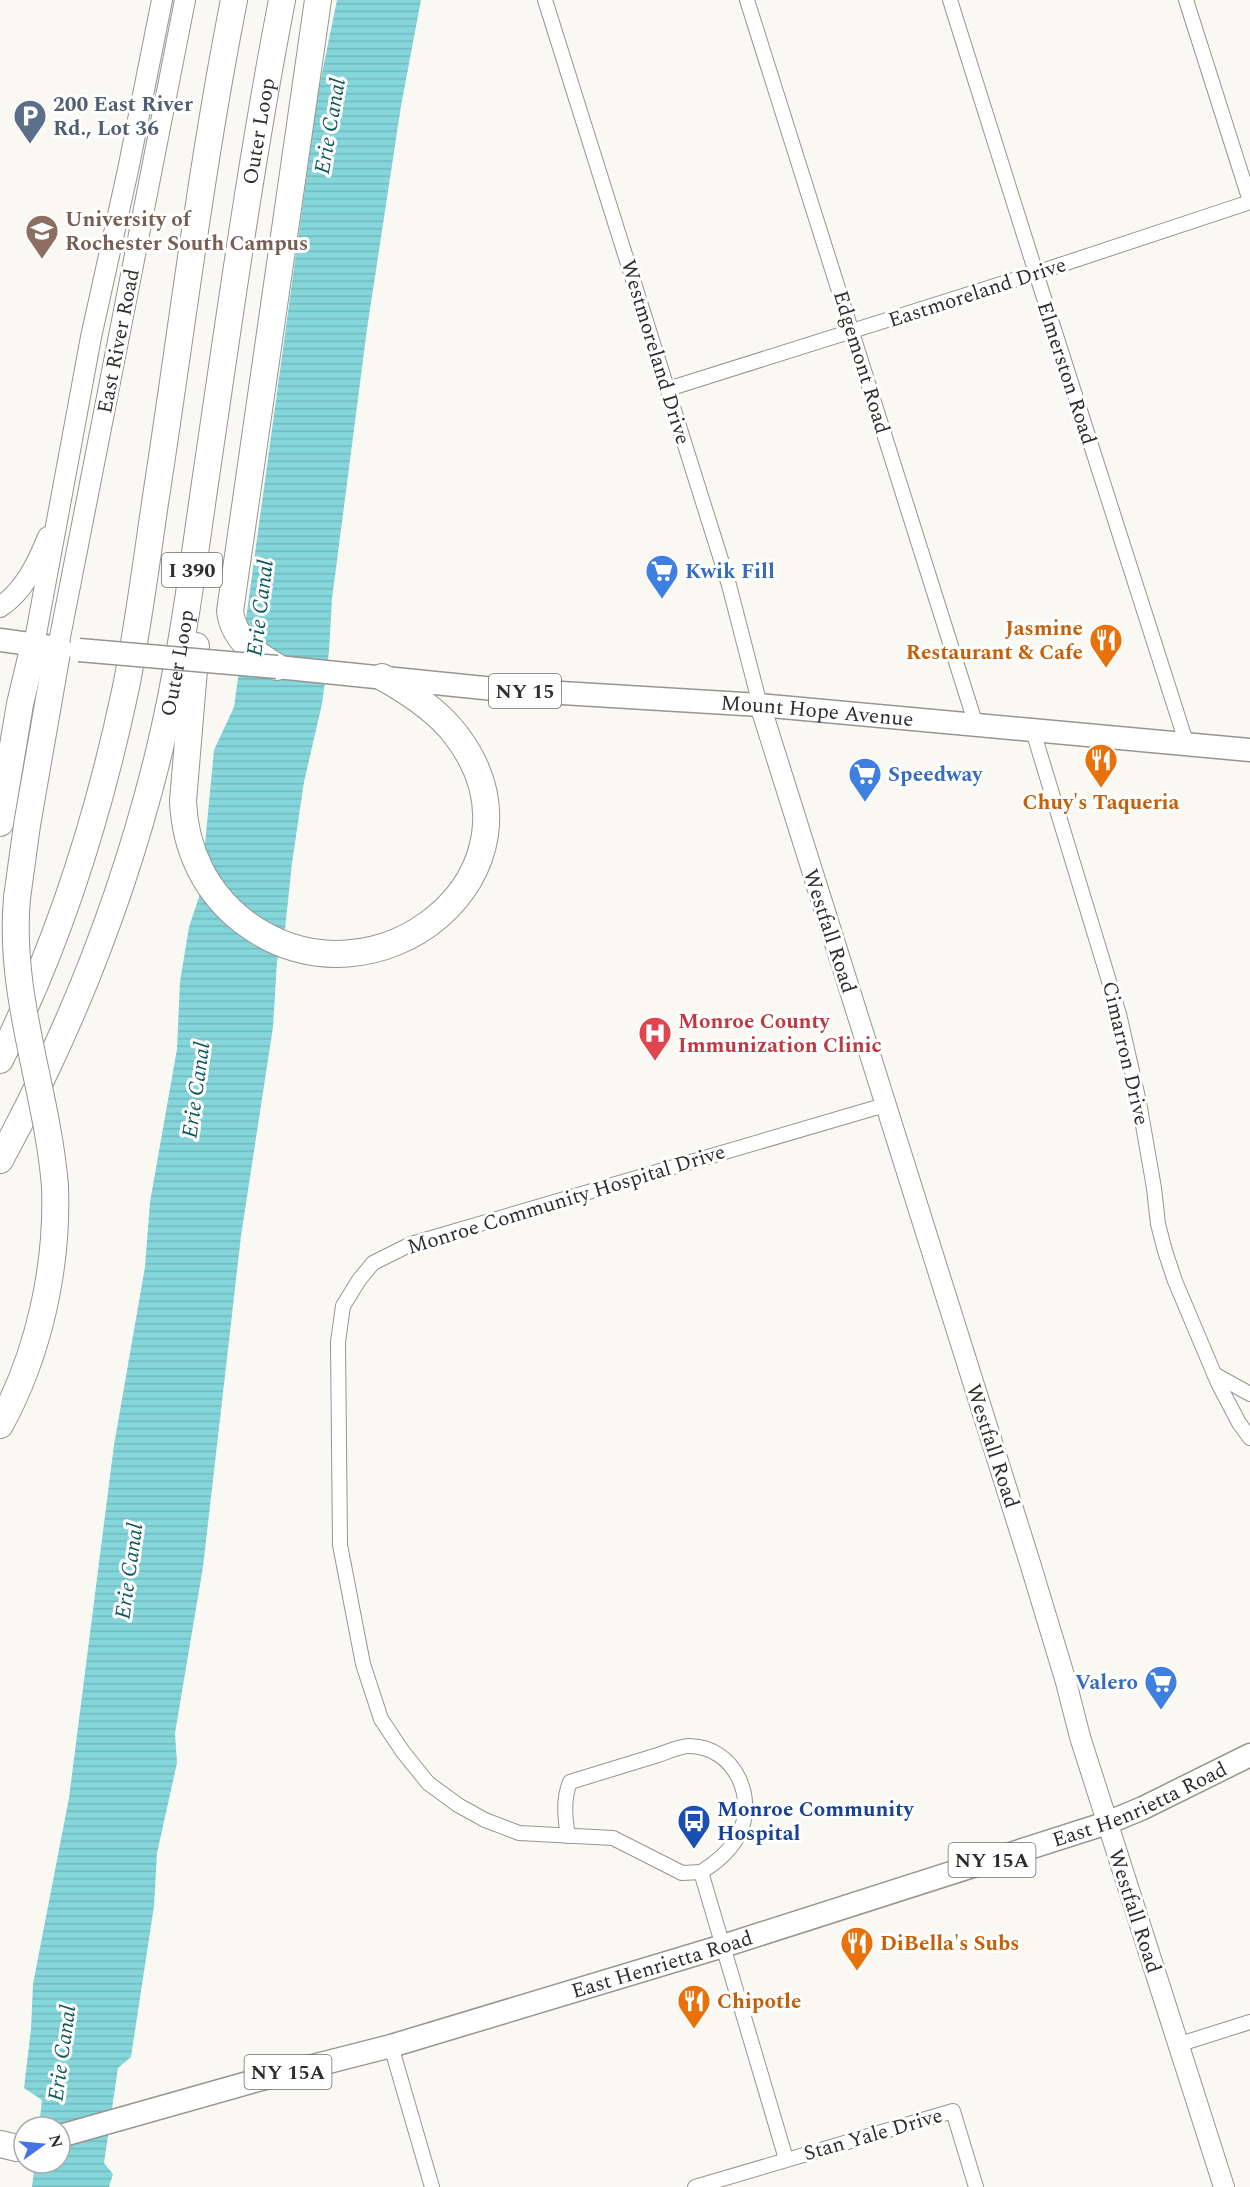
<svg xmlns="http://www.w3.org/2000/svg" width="1250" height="2187" font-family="Spectral,serif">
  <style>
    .water { fill: url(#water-rules) }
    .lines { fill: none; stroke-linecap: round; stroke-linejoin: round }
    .street-casing { stroke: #979591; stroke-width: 16 }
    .secondary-casing { stroke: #979591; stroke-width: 22 }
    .primary-casing { stroke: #979591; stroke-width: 25 }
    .highway-casing { stroke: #979591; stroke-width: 28 }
    .street { stroke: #fff; stroke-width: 14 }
    .secondary { stroke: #fff; stroke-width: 20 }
    .primary { stroke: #fff; stroke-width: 22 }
    .highway { stroke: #fff; stroke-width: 26 }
    .primary-bridge-casing { stroke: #979591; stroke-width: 25; stroke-linecap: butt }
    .highway-bridge-casing { stroke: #979591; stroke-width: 28; stroke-linecap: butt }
    .primary-bridge { stroke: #fff; stroke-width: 22 }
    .highway-bridge { stroke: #fff; stroke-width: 26 }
    .labels { text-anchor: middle; stroke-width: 6; stroke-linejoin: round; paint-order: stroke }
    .shield { fill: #fff; stroke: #6d6d6b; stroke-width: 1.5 }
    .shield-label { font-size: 20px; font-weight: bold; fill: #2f2e2c }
    .service-label { font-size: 21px; font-weight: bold; fill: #4e5e75; stroke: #fff; text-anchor: start }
    .street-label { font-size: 21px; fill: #2f2e2c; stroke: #fff }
    .education-label { font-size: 21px; font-weight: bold; fill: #785e54; stroke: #fff; text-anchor: start }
    .shop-label { font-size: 21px; font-weight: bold; fill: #366cbe; stroke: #fff; text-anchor: start }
    .food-label { font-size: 21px; font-weight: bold; fill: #c56008; stroke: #fff; text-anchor: start }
    .health-label { font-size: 21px; font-weight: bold; fill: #be3a42; stroke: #fff; text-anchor: start }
    .transit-label { font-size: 21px; font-weight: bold; fill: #164399; stroke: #fff; text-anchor: start }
    .water-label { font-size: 22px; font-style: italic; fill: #10585b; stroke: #fff }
  </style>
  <defs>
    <pattern id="water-rules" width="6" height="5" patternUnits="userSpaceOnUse" patternTransform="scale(1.5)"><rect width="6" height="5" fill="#84d6da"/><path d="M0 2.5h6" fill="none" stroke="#72b8bb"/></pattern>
  </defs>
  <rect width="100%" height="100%" fill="#faf8f2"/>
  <!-- water -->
  <path class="water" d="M337 0H421L401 106 367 329 332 599 329 651 322 704 304 782 292 863 284 939 277 961 273 1027 241 1236 203 1567 175 1733 177 1763 157 1853 154 1906 131 2057 118 2068 104 2163 113 2174 109 2187H32L35 2163H60V2127H39L42 2100 24 2088 31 2029 33 1984 69 1798 114 1445 145 1267 150 1202 177 1049 180 982 189 927 207 873 205 844 214 750 234 707 318 93Z"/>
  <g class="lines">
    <!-- street casing -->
    <g class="street-casing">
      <g id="street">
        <path d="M545 0 729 585 760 705"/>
        <path d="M747 0 976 725"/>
        <path d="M950 0 1036 273 1187 745"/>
        <path d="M1186 0 1250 201"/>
        <path d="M668 389 1036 273 1250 202"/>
        <path d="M1033 731 1119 1014 1139 1102 1154 1188 1158 1224 1165 1251 1175 1281 1218 1383 1239 1423 1250 1438"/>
        <path d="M1214 1374 1250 1394"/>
        <path d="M568 1836C565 1818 563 1799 570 1782 599 1773 629 1764 658 1755 667 1752 680 1746 689 1746 735 1746 759 1800 737 1838 728 1853 716 1863 701 1872"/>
        <path d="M701 1872 682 1873 613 1838 519 1833 485 1820 458 1805 428 1783 403 1752 381 1719 363 1664 340 1545 338 1342 343 1306 359 1280 373 1263 411 1244 885 1105"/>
        <path d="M701 1872 786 2159"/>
        <path d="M1177 2045 1250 2022"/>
        <path d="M391 2046 432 2187"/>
        <path d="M695 2187 953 2111 976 2187"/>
      </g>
    </g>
    <!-- secondary casing -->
    <g class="secondary-casing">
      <g id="secondary">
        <path d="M0 607C24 591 37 564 48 537"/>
        <path d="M34 645 91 337 128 170 162 0"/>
        <path d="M58 647 185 0"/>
        <path d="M760 705 1030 1563 1066 1682 1080 1737 1224 2187"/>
      </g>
    </g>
    <!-- primary casing -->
    <g class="primary-casing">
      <g id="primary">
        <path d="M0 640 51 647"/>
        <path id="s1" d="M277 667 494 689 760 705 1250 750"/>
        <path id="s2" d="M60 2136 258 2080 391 2046 723 1946 1107 1823 1143 1808 1250 1755"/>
      </g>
    </g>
    <!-- highway casing -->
    <g class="highway-casing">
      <g id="highway">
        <path d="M196 646 183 801C185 849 205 892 244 922 376 1021 559 870 456 735 437 710 409 692 382 677"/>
        <path d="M277 667C255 654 233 638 230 611L318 0"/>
        <path d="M0 823 20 704 34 645"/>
        <path d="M17 898 27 825 58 647"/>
        <path d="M0 1060C59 943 99 815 126 687 138 627 146 565 155 503 181 336 201 167 234 0"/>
        <path id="s3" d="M0 1160C70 1032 123 898 158 756 180 666 192 574 205 483 229 321 251 160 282 0"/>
        <path d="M0 1425C39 1354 58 1267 55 1186"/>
        <path d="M0 2144 17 2148"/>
      </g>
    </g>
    <!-- street -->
    <use href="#street" class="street"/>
    <!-- secondary -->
    <use href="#secondary" class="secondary"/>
    <!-- primary -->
    <use href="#primary" class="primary"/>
    <!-- highway -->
    <use href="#highway" class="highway"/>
    <!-- primary-bridge casing -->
    <g class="primary-bridge-casing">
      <path id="primary-bridge" d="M79 650 277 667"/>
    </g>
    <!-- highway-bridge casing -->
    <g class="highway-bridge-casing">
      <path id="highway-bridge" d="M17 898C8 996 47 1089 55 1186"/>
    </g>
    <!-- primary-bridge -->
    <use href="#primary-bridge" class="primary-bridge"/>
    <!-- highway-bridge -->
    <use href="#highway-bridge" class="highway-bridge"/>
  </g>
  <!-- icons -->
  <defs>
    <g id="parking-pin" transform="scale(1.725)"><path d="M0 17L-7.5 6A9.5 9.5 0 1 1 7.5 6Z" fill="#5c6f8a" stroke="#fff"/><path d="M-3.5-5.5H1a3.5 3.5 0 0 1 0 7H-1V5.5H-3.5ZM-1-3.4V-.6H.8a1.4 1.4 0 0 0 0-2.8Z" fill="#fff"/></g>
    <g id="university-pin" transform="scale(1.725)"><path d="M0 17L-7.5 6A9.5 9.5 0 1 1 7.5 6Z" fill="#8d6e63" stroke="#fff"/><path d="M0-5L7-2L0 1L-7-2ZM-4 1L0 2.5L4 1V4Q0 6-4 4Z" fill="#fff"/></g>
    <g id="supermarket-pin" transform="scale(1.725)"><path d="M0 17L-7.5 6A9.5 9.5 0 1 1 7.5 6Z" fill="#3f7fe0" stroke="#fff"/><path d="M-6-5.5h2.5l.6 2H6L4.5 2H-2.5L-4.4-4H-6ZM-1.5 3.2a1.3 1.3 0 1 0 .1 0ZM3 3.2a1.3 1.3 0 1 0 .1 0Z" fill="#fff"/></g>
    <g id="restaurant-pin" transform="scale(1.725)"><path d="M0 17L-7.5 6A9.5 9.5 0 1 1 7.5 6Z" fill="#e8710a" stroke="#fff"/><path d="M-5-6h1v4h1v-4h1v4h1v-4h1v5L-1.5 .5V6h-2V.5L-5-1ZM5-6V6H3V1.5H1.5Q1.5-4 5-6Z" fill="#fff"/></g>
    <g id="hospital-pin" transform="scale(1.725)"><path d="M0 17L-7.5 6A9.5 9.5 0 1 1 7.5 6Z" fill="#e0444e" stroke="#fff"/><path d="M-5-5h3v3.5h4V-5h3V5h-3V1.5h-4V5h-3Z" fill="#fff"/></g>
    <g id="bus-pin" transform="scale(1.725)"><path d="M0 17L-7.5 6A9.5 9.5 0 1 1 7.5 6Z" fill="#1a4fb4" stroke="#fff"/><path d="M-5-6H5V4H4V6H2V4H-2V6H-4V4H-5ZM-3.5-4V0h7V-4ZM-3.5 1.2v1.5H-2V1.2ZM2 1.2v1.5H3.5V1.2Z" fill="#fff"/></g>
  </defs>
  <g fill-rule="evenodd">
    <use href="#parking-pin" x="30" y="116"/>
    <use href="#university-pin" x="42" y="231"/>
    <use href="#supermarket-pin" x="662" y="571"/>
    <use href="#restaurant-pin" x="1106" y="640"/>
    <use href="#restaurant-pin" x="1101" y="760"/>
    <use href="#supermarket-pin" x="865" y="774"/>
    <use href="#hospital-pin" x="655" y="1033"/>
    <use href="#supermarket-pin" x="1161" y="1682"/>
    <use href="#bus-pin" x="694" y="1821"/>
    <use href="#restaurant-pin" x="857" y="1943"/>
    <use href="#restaurant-pin" x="694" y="2001"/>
  </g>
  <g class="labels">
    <!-- shield labels -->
    <g class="shield">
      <rect x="162" y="553" width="60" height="34" rx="4.5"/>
      <rect x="489" y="674" width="72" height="34" rx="4.5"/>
      <rect x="948.5" y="1843" width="87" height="34" rx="4.5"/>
      <rect x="244.5" y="2055" width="87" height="34" rx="4.5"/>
    </g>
    <g class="shield-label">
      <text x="192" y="577">I 390</text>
      <text x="525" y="698">NY 15</text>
      <text x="992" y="1867">NY 15A</text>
      <text x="288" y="2079">NY 15A</text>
    </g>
    <!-- service labels -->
    <g class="service-label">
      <text x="53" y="111">200 East River<tspan x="53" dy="24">Rd., Lot 36</tspan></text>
    </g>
    <!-- street labels -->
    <g class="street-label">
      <text dy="7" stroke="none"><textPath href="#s3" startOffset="1068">Outer Loop</textPath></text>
      <text transform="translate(977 292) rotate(-18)" y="7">Eastmoreland Drive</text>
      <text transform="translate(118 341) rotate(-79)" y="7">East River Road</text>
      <text transform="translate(656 352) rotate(73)" y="7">Westmoreland Drive</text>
      <text transform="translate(862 362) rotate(73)" y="7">Edgemont Road</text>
      <text transform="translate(1067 373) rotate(72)" y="7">Elmerston Road</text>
      <text dy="7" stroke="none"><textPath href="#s3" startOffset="530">Outer Loop</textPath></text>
      <text dy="7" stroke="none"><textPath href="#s1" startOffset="542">Mount Hope Avenue</textPath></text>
      <text transform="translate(830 931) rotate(72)" y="7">Westfall Road</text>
      <text transform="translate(1126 1053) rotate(77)" y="7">Cimarron Drive</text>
      <text transform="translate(566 1199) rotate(-17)" y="7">Monroe Community Hospital Drive</text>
      <text transform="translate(993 1446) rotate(72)" y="7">Westfall Road</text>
      <text dy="7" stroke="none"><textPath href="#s2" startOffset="1130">East Henrietta Road</textPath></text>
      <text transform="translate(1135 1911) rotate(72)" y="7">Westfall Road</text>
      <text dy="7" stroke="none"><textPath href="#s2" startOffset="626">East Henrietta Road</textPath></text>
      <text transform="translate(873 2134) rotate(-16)" y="7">Stan Yale Drive</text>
    </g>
    <!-- education labels -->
    <g class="education-label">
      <text x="65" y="226">University of<tspan x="65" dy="24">Rochester South Campus</tspan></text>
    </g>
    <!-- shop labels -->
    <g class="shop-label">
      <text x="685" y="578">Kwik Fill</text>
      <text x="888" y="781">Speedway</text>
      <text x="1138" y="1689" text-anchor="end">Valero</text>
    </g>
    <!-- food labels -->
    <g class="food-label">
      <text x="1083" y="635" text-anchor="end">Jasmine<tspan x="1083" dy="24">Restaurant &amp; Cafe</tspan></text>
      <text x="1101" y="809" text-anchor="middle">Chuy's Taqueria</text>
      <text x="880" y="1950">DiBella's Subs</text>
      <text x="717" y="2008">Chipotle</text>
    </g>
    <!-- health labels -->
    <g class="health-label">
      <text x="678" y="1028">Monroe County<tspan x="678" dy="24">Immunization Clinic</tspan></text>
    </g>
    <!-- transit labels -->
    <g class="transit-label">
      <text x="717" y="1816">Monroe Community<tspan x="717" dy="24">Hospital</tspan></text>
    </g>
    <!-- water labels -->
    <g class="water-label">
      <text transform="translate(329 126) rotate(-80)" y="8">Erie Canal</text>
      <text transform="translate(259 608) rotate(-83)" y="8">Erie Canal</text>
      <text transform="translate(195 1090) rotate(-82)" y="8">Erie Canal</text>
      <text transform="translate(128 1571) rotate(-82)" y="8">Erie Canal</text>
      <text transform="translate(61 2053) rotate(-82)" y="8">Erie Canal</text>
    </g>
  </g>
  <!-- north arrow -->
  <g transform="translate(42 2145) rotate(75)"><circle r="28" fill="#ffffff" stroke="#acabab" stroke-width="1.5"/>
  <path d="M0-4.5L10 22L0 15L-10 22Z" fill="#4572e4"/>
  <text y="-9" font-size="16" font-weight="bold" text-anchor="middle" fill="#2f2e2c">N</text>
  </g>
</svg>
